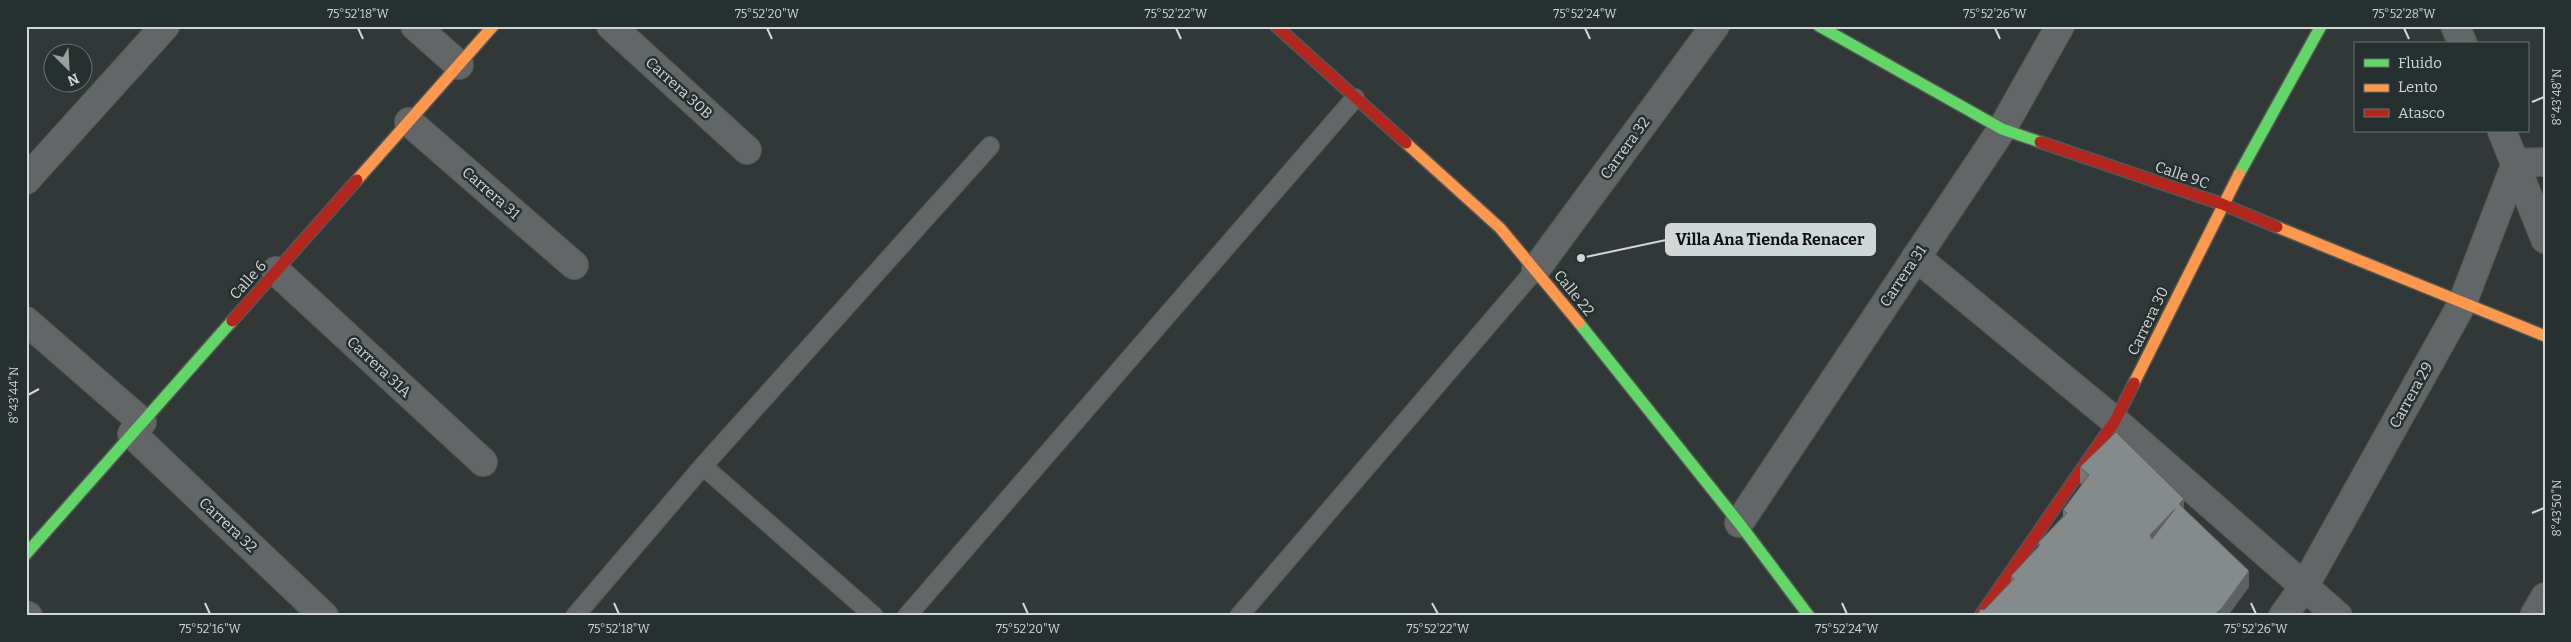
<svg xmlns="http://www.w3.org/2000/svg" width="2571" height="642" font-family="Bitter,serif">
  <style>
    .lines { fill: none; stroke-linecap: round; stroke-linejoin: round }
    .lane-casing { stroke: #525756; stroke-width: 20 }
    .street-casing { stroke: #525756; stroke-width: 30 }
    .fast-casing { stroke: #525756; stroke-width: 14 }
    .slow-casing { stroke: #525756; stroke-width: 14 }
    .jam-casing { stroke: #525756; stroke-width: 14 }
    .lane { stroke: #626666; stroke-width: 18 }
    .street { stroke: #626666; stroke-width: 28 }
    .fast { stroke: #63d668; stroke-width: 11 }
    .slow { stroke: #ff974d; stroke-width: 11 }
    .jam { stroke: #b3261e; stroke-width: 11 }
    .wall { fill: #727777 }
    .shaded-wall { fill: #5d6161 }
    .building { fill: #858a8a; stroke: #5d6161; fill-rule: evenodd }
    .ticks { fill: none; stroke: #d1d6d6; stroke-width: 2 }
    .labels { text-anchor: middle; stroke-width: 5; stroke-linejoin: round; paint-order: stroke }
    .street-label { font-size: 15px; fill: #d1d6d6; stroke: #26302f }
    .leader { fill: none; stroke: #d1d6d6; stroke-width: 2 }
    .callout-dot { fill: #d1d6d6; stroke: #26302f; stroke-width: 2 }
    .callout { fill: #d1d6d6; stroke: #d1d6d6; stroke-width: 2 }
    .callout-label { font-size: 16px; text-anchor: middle; font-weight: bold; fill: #111 }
    .neatline { fill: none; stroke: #d1d6d6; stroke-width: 2 }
    .ticks-label { font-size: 12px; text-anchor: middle; fill: #d1d6d6 }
  </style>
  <rect width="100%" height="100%" fill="#323837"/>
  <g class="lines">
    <!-- lane casing -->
    <g class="lane-casing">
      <g id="lane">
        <path d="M703 466 874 616"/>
        <path d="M575 616 703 466 990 146"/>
        <path d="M907 616 1355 98"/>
        <path d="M1239 616 1536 269"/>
      </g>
    </g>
    <!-- street casing -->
    <g class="street-casing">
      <g id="street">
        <path d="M415 26 459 65"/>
        <path d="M611 26 747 150"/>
        <path d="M2455 26 2463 44"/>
        <path d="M409 122 574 265"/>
        <path d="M2502 131 2545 239"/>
        <path d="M26 180 165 26"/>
        <path d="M1916 257 2115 421 2338 616"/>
        <path d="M1536 269 1715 26"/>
        <path d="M276 271 483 462"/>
        <path d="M26 321 142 422"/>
        <path d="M132 434 324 616"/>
        <path d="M1739 523 2002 129 2060 26"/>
        <path d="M26 615 28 616"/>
        <path d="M2283 616 2305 585 2462 304 2516 163 2545 162"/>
        <path d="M2534 616 2545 597"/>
      </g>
    </g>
    <!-- fast casing -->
    <g class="fast-casing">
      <g id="fast">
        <path d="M1819 26 2002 129 2040 142"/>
        <path d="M2239 174 2321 26"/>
        <path d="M1579 323 1739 523 1809 616"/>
        <path d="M26 554 232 321"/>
      </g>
    </g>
    <!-- slow casing -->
    <g class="slow-casing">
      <g id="slow">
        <path d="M1406 143 1500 228 1579 323"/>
        <path d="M357 180 493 26"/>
        <path d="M2277 227 2545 336"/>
        <path d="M2134 383 2239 174"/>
      </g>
    </g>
    <!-- jam casing -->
    <g class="jam-casing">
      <g id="jam">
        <path d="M1276 26 1406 143"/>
        <path d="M2040 142 2222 204 2277 227"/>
        <path d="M232 321 357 180"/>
        <path d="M1980 616 2115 421 2134 383"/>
      </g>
    </g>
    <!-- lane -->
    <use href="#lane" class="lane"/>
    <!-- street -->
    <use href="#street" class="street"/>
    <!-- fast -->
    <use href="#fast" class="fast"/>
    <!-- slow -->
    <use href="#slow" class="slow"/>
    <!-- jam -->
    <use href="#jam" class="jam"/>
  </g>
  <!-- wall -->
  <path class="wall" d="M2080 467 2184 509 2249 587 1984 610 2011 581V576L2038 547V543L2063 516V510L2082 485 2080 483Z"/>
  <!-- shaded-wall -->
  <g class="shaded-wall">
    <path d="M2184 499V515L2179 504Z"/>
    <path d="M2175 509 2150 551V535Z"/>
    <path d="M2249 571V587L2228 616H2213Z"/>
  </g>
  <!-- building -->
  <path class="building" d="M2116 432 2184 499 2179 504 2249 571 2222 608 2213 616H1976L1981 609 1984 610 2014 579 2011 576 2040 545 2038 543 2067 513 2063 510 2089 475 2080 467ZM2175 509 2152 539 2150 535Z"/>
  <!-- ticks -->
  <path class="ticks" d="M358 28 363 39M767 28 772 39M1176 28 1181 39M1585 28 1590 39M1995 28 2000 39M2404 28 2409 39M2532 102 2544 97M28 395 39 389M2532 513 2544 508M205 603 210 614M614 603 619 614M1023 603 1028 614M1432 603 1438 614M1842 603 1847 614M2251 603 2256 614"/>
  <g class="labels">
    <!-- street labels -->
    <g class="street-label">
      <text transform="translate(679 88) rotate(42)" y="5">Carrera 30B</text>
      <text transform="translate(1625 148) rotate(-54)" y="5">Carrera 32</text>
      <text transform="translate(2182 175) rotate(19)" y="5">Calle 9C</text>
      <text transform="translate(491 193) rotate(41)" y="5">Carrera 31</text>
      <text transform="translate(1903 276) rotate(-56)" y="5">Carrera 31</text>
      <text transform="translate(248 280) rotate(-48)" y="5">Calle 6</text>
      <text transform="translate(1574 293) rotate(51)" y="5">Calle 22</text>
      <text transform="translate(2148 321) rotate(-64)" y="5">Carrera 30</text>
      <text transform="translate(379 367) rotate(43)" y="5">Carrera 31A</text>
      <text transform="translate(2411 395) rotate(-61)" y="5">Carrera 29</text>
      <text transform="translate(228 525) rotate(43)" y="5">Carrera 32</text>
    </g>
  </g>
  <!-- callouts -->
  <path class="leader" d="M1581 258L1666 240"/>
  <circle class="callout-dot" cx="1581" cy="258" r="5"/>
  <rect class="callout" x="1666" y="224" width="209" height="31" rx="5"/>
  <g class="callout-label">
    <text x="1770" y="245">Villa Ana Tienda Renacer</text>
  </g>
  <!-- border -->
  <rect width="2571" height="642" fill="none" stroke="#26302f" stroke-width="55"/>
  <!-- legend -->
  <rect x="2354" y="42" width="175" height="90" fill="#26302f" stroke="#6a7272"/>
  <rect x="2364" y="59" width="25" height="8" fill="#63d668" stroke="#6a7272"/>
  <text x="2398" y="68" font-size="15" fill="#d1d6d6">Fluido</text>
  <rect x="2364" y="84" width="25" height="8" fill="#ff974d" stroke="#6a7272"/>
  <text x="2398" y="92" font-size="15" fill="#d1d6d6">Lento</text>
  <rect x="2364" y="109" width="25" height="8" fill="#b3261e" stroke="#6a7272"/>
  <text x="2398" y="118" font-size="15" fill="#d1d6d6">Atasco</text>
  <!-- north arrow -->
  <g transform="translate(68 68) rotate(156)"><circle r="24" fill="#26302f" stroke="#6a7272"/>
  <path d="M0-4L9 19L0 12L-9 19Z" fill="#999f9e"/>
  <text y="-8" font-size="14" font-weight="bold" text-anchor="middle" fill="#d1d6d6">N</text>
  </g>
  <rect x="28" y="28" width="2516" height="586" class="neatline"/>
  <g class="ticks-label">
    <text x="358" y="18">75°52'18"W</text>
    <text x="767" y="18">75°52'20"W</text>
    <text x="1176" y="18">75°52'22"W</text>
    <text x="1585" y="18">75°52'24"W</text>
    <text x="1995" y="18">75°52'26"W</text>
    <text x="2404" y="18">75°52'28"W</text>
    <text transform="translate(2557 97) rotate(-90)" y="4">8°43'48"N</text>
    <text transform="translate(14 395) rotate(-90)" y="4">8°43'44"N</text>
    <text transform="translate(2557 508) rotate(-90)" y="4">8°43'50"N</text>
    <text x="210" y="633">75°52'16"W</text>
    <text x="619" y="633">75°52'18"W</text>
    <text x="1028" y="633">75°52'20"W</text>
    <text x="1438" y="633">75°52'22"W</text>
    <text x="1847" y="633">75°52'24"W</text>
    <text x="2256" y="633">75°52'26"W</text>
  </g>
</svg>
